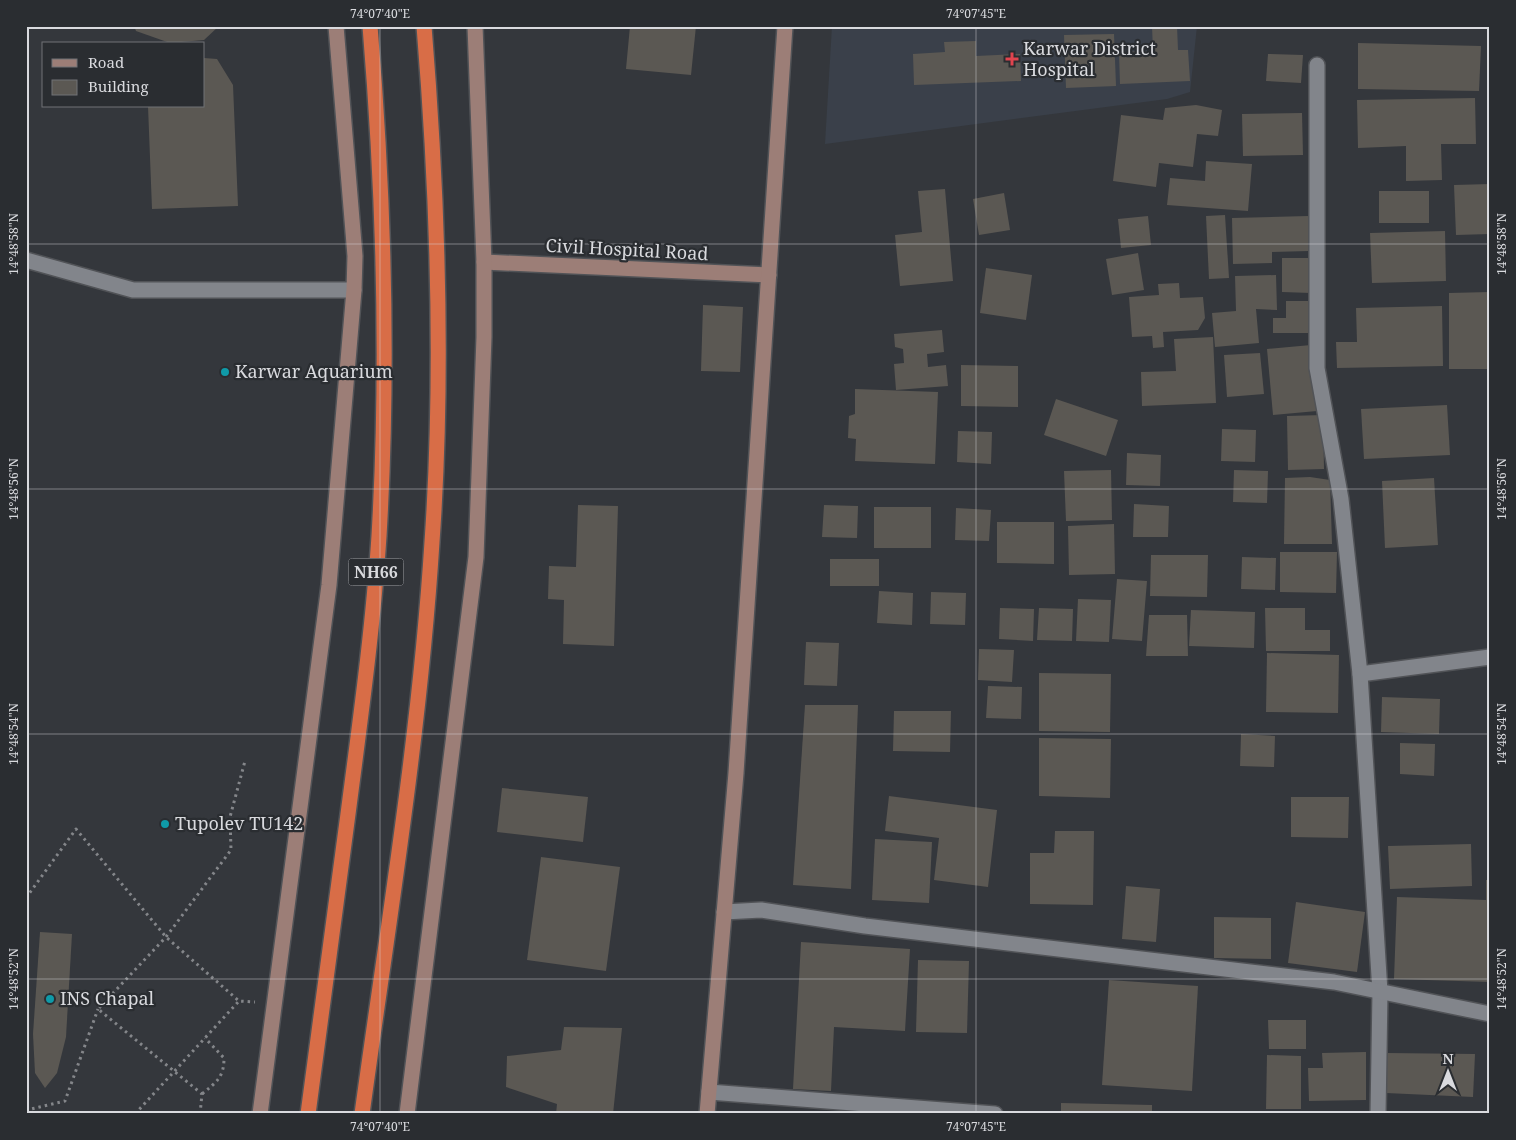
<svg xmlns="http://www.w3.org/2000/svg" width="1516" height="1140" font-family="'Noto Serif',serif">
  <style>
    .built { fill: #3a404a }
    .building { fill: #5b5853 }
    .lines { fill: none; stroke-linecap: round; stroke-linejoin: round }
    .street-casing { stroke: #515357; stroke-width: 18 }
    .secondary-casing { stroke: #515357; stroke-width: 18 }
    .highway-casing { stroke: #515357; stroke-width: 18 }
    .path { stroke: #84868a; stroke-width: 3; stroke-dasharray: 2.5 4; stroke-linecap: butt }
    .street { stroke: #82858b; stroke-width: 15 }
    .secondary { stroke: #9c7e77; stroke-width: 15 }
    .highway { stroke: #d86d47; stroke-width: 15 }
    .ticks { fill: none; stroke: #d9dade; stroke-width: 1; stroke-opacity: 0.45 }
    .health-dot { fill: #e0444e; stroke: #2a2d31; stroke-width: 2 }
    .culture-dot { fill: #0f9aa8; stroke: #2a2d31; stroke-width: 2 }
    .labels { text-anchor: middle; stroke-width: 4.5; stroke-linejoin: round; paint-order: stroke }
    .shield { fill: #2a2d31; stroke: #a4a6aa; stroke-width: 1 }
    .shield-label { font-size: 16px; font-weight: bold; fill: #d9dade }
    .poi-label { font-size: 18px; fill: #d9dade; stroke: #2a2d31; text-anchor: start }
    .street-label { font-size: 18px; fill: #d9dade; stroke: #2a2d31 }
    .neatline { fill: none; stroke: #d9dade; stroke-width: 2 }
    .ticks-label { font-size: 12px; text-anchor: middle; fill: #d9dade }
  </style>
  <rect width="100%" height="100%" fill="#34373c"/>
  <!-- built -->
  <path class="built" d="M832 26H1197L1190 92 1167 99 825 144Z"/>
  <!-- building -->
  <g class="building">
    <path d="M134 26H219L204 40 170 43 136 31Z"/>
    <path d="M630 26H696L691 75 626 69Z"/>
    <path d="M1152 26H1177L1178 50H1188L1190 81 1120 84 1119 52 1153 51Z"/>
    <path d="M1114 34 1116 86 1066 88 1064 35Z"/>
    <path d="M976 41V56L1020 54 1021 81 914 85 913 54 945 52 944 42Z"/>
    <path d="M1358 43 1481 46 1479 91 1358 89Z"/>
    <path d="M1268 54 1303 55 1301 83 1266 81Z"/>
    <path d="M204 58 217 59 233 85 238 206 152 209 148 106H204Z"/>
    <path d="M1475 98 1476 144H1441L1442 180 1406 181V146L1358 148 1357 100Z"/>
    <path d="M1196 105 1222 110 1218 136 1197 134 1193 167 1159 163 1156 187 1113 181 1121 115 1163 120 1165 108Z"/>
    <path d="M1302 113 1303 155 1243 156 1242 114Z"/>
    <path d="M1206 161 1252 164 1248 211 1167 205 1170 178 1205 181Z"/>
    <path d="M1490 184V234L1456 235 1454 185Z"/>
    <path d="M945 189 953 281 900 286 895 235 922 232 918 191Z"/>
    <rect x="1379" y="191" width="50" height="32"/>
    <path d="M1004 193 1010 230 979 235 973 199Z"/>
    <path d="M1225 215 1229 278 1209 279 1206 216Z"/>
    <path d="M1148 216 1151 245 1121 248 1118 219Z"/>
    <path d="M1308 216 1309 251 1272 252V263L1233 264 1232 218Z"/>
    <path d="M1445 231 1446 281 1372 283 1370 233Z"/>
    <path d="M1138 253 1144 290 1112 295 1106 259Z"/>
    <path d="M1282 258H1311V293L1282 292Z"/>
    <path d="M986 268 1032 275 1026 320 980 313Z"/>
    <path d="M1276 275 1277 310 1256 309 1259 343 1215 347 1212 313 1236 311 1235 276Z"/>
    <path d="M1179 283 1180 298 1203 297 1205 318 1198 330 1163 332 1164 347 1153 348 1152 336 1132 337 1129 297 1159 295 1158 284Z"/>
    <path d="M1490 292V369H1449V293Z"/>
    <path d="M1286 301H1309V333H1273V318H1286Z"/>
    <path d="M703 305 743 307 740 372 701 371Z"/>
    <path d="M1442 306 1443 366 1337 368 1336 342H1357L1356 308Z"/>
    <path d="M942 330 944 352 927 354 928 367 946 365 948 386 896 390 894 364 904 363 903 349 895 347 894 334Z"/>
    <path d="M1213 337 1216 403 1142 406 1141 372 1176 371 1174 339Z"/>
    <path d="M1311 345 1317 411 1273 415 1267 349Z"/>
    <path d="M1260 353 1264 394 1227 397 1224 355Z"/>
    <path d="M961 365 1018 366V407L961 406Z"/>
    <path d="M855 389 938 392 935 464 855 461 856 439 848 438 849 416 855 414Z"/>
    <path d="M1056 399 1118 420 1106 456 1044 435Z"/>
    <path d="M1447 405 1450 455 1364 459 1361 409Z"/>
    <path d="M1323 415 1324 469 1288 470 1287 416Z"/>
    <path d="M1222 429 1256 430 1255 462 1221 461Z"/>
    <path d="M958 431 992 432 991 464 957 462Z"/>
    <path d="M1127 453 1161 455 1160 486 1126 485Z"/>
    <path d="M1111 470 1112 520 1066 521 1064 471Z"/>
    <path d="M1234 470 1268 471 1267 503 1233 502Z"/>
    <path d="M1310 477 1330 480 1332 544H1284L1285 478Z"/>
    <path d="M1434 478 1438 545 1385 548 1382 481Z"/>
    <path d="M1134 504 1169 506 1168 537H1133Z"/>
    <path d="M578 505 618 506 614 646 563 644 564 600 548 599 549 566 576 567Z"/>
    <path d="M824 505 858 506 857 538 822 537Z"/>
    <rect x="874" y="507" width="57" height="41"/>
    <path d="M956 508 991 510 989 541 955 540Z"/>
    <path d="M997 522H1054V564L997 563Z"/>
    <path d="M1114 524 1115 574 1069 575 1068 526Z"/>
    <path d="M1280 552H1337L1336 593 1280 592Z"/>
    <path d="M1151 555H1208L1207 597 1150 596Z"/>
    <path d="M1242 557 1276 558 1275 590 1241 589Z"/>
    <rect x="830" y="559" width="49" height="27"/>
    <path d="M1117 579 1147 581 1142 641 1112 639Z"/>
    <path d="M879 591 913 593 912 625 877 623Z"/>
    <path d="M931 592 966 593 965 625 930 624Z"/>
    <path d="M1078 599 1111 600 1109 642 1076 641Z"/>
    <path d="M1000 608 1034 609 1033 641 999 639Z"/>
    <path d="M1039 608 1073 609 1072 641 1037 640Z"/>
    <path d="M1265 608H1305V630H1330V651H1266Z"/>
    <path d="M1191 610 1255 612 1254 648 1189 646Z"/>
    <path d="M1149 615H1187L1188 656H1146Z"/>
    <path d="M806 642 839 643 837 686 804 685Z"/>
    <path d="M979 649 1014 650 1012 682 978 680Z"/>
    <path d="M1267 653 1339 655 1338 713 1266 712Z"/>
    <path d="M1039 673 1111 674 1110 732 1039 731Z"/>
    <path d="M988 686 1022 687 1021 719 986 718Z"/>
    <path d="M1382 697 1440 699 1439 734 1381 732Z"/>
    <path d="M805 705H858L851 889 793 885Z"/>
    <path d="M894 711H951L950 752 893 751Z"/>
    <path d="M1241 734 1275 736 1274 767 1240 766Z"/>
    <path d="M1039 738 1111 739 1110 798 1039 796Z"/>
    <path d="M1400 743 1435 744 1434 776 1400 774Z"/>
    <path d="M502 788 588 797 583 842 497 832Z"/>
    <path d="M889 796 997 810 988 887 934 880 939 838 885 831Z"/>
    <path d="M1291 797H1349L1348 838 1291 837Z"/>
    <path d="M1055 831H1094L1093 905 1030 904V853H1054Z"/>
    <path d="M875 839 932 842 929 903 872 900Z"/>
    <path d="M1471 844 1472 886 1390 889 1388 846Z"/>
    <path d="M541 857 620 867 606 971 527 960Z"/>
    <path d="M1486 880H1490V982L1394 979 1397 897 1486 900Z"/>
    <path d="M1126 886 1160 889 1156 942 1122 939Z"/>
    <path d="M1296 902 1365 912 1357 972 1288 963Z"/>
    <path d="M1214 917 1271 918V959L1214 958Z"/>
    <path d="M40 932 72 934 66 1037 57 1073 45 1088 35 1073 33 1034Z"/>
    <path d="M801 942 910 949 905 1031 834 1027 831 1091 793 1089Z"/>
    <path d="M918 960 969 961 967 1033 916 1032Z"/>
    <path d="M1109 980 1198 986 1192 1091 1102 1085Z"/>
    <path d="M1268 1020H1306V1049H1269Z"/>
    <path d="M564 1027 622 1028 613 1114H556L557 1104 506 1087 507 1056 561 1050Z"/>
    <path d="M1366 1052V1100L1309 1101 1308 1068H1323L1322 1053Z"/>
    <path d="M1387 1053 1475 1054 1473 1097 1386 1093Z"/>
    <path d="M1267 1055 1301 1056V1109H1266Z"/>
    <path d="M1061 1103 1152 1105V1114H1061Z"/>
  </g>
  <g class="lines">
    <!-- street casing -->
    <g class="street-casing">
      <g id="street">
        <path d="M1317 65V368L1341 499 1360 674 1380 992 1378 1114"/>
        <path d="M26 260 133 290H354"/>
        <path d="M1360 674 1490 657"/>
        <path d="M724 912 761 910 865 926 1334 982 1490 1014"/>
        <path d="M709 1092 995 1114"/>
      </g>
    </g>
    <!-- secondary casing -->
    <g class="secondary-casing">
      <g id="secondary">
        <path d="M484 262 769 275"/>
        <path d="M260 1114 329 585 354 290 355 256 336 26"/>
        <path d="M407 1114 476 557 484 337V262L475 26"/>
        <path d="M707 1114 736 773 785 26"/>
      </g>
    </g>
    <!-- highway casing -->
    <g class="highway-casing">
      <g id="highway">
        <path d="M308 1114C321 1014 335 914 348 814 360 722 373 629 379 536 389 366 384 196 370 26"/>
        <path d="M362 1114C388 924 420 733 432 542 444 370 438 198 424 26"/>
      </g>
    </g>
    <!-- path -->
    <g class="path">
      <path d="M26 898 76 829 166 937 239 1001 255 1002"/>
      <path d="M202 1094C216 1082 224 1078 224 1058L205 1038"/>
      <path d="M29 1114 31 1109 65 1101 98 1009"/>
      <path d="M135 1114 239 1001"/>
      <path d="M200 1114 202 1094 98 1009 166 937 231 850 230 817 245 761"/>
    </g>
    <!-- street -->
    <use href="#street" class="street"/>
    <!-- secondary -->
    <use href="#secondary" class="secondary"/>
    <!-- highway -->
    <use href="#highway" class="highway"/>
  </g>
  <!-- ticks -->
  <path class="ticks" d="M380 26V1114M976 26V1114M26 244H1490M26 489H1490M26 734H1490M26 979H1490"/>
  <!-- markers -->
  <path class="health-dot" d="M1009.5 51.5h5v5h5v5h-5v5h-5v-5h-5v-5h5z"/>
  <g class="culture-dot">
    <circle cx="225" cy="372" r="5"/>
    <circle cx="165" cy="824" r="5"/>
    <circle cx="50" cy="999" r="5"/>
  </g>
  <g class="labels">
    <!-- shield labels -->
    <rect class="shield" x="348.5" y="558.5" width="55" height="27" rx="4"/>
    <g class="shield-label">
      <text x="376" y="578">NH66</text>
    </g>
    <!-- poi labels -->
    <g class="poi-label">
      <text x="1023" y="55">Karwar District<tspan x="1023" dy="21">Hospital</tspan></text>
      <text x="235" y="378">Karwar Aquarium</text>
      <text x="175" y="830">Tupolev TU142</text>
      <text x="60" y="1005">INS Chapal</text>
    </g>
    <!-- street labels -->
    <g class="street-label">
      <text transform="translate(627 250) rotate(3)" y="6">Civil Hospital Road</text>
    </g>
  </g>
  <!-- border -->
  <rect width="1516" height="1140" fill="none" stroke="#2a2d31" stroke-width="55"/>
  <!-- legend -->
  <rect x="42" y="42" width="162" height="65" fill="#2a2d31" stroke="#707276"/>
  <rect x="52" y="59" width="25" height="8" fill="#9c7e77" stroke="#707276"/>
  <text x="88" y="68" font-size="15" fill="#d9dade">Road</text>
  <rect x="52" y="80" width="25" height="15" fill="#5b5853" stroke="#707276"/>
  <text x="88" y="92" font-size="15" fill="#d9dade">Building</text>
  <!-- north arrow -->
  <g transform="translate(1448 1072)" stroke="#2a2d31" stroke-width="4" paint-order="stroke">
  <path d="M0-4L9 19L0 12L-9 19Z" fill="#d9dade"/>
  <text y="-8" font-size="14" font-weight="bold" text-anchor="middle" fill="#d9dade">N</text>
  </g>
  <rect x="28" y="28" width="1460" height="1084" class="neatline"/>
  <g class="ticks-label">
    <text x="380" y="18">74°07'40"E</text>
    <text x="976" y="18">74°07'45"E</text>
    <text transform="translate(14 244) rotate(-90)" y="4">14°48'58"N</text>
    <text transform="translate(1502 244) rotate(-90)" y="4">14°48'58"N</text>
    <text transform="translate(14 489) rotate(-90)" y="4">14°48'56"N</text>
    <text transform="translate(1502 489) rotate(-90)" y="4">14°48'56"N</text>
    <text transform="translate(14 734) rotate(-90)" y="4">14°48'54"N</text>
    <text transform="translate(1502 734) rotate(-90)" y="4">14°48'54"N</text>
    <text transform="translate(14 979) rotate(-90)" y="4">14°48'52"N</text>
    <text transform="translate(1502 979) rotate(-90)" y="4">14°48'52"N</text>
    <text x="380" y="1131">74°07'40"E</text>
    <text x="976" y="1131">74°07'45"E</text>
  </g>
</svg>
